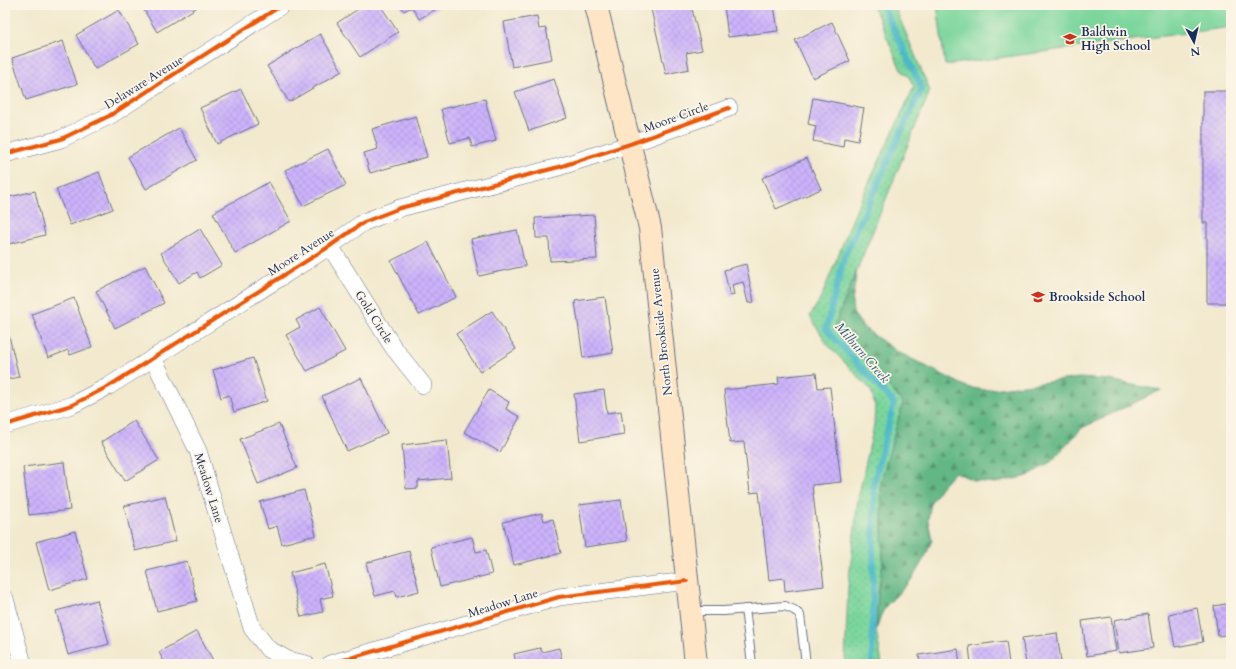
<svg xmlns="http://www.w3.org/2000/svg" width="1236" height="669" font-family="Cardo,serif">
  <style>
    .grass { fill: url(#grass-dots); stroke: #4b827d }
    .forest { fill: url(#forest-firs); stroke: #407371 }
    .green { fill: #7bd69c; stroke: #4b827d }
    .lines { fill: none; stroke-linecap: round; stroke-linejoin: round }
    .stream { stroke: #4db9c8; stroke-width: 6 }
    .building { fill: url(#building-cross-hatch) }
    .service-casing { stroke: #667085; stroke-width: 10 }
    .minor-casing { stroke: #667085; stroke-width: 18 }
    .secondary-casing { stroke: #667085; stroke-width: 24 }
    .service { stroke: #fff; stroke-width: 8 }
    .minor { stroke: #fff; stroke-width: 17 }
    .secondary { stroke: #fee5c5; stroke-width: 22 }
    .cycleway-casing { stroke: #fcf5e5; stroke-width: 6 }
    .cycleway { stroke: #e8590c; stroke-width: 4 }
    .labels { text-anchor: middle; stroke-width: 3.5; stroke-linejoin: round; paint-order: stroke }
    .poi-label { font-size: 12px; font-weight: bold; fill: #1b2f5e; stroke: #fcf5e5; text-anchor: start }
    .street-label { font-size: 12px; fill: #1b2f5e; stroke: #fcf5e5 }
    .water-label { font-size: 13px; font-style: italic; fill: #2a587e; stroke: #fcf5e5 }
  </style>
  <defs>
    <pattern id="grass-dots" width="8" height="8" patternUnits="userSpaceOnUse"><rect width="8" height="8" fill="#7bd69c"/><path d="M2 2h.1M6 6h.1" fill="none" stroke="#6ab889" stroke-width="1.8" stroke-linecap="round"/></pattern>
    <pattern id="forest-firs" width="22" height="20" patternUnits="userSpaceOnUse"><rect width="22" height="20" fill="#64b784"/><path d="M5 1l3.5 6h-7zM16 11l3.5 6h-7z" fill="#52956f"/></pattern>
    <pattern id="building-cross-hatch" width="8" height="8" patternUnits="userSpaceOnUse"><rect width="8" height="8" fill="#cdb3fb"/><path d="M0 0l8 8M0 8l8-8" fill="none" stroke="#af9ada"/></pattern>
  </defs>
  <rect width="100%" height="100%" fill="#fcf5e5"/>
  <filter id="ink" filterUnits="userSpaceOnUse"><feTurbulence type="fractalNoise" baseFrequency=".025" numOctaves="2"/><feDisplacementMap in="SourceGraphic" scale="8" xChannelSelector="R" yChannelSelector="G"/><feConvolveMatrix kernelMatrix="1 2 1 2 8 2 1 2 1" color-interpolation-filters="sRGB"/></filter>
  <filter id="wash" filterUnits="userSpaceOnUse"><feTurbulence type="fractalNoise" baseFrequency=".012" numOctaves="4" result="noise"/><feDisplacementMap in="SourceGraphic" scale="16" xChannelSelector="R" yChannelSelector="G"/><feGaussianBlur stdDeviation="0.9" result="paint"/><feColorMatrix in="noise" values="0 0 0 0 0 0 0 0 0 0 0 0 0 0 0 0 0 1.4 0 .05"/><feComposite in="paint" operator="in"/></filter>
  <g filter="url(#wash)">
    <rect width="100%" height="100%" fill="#f2e9ce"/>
    <!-- grass -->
    <path class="grass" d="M873 5H894L930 91 835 324 903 403 881 482 883 562 878 593 876 630 882 664H845L848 587 858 499 874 425 875 406 871 390 827 344 810 316 821 298 857 208 914 87 909 77 901 70Z"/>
    <!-- forest -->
    <path class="forest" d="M857 270 852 302 853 313 864 328 896 351 967 387 984 390 1079 378 1110 380 1133 385 1161 390 1082 428 1052 461 1028 476 995 483 975 481 955 472 942 486 931 502 928 520 932 540 926 555 912 579 886 606 881 615 876 630 878 593 883 562 881 482 903 403 835 324Z"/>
    <!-- green -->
    <path class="green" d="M937 5H1231V27L945 65Z"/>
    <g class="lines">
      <!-- stream -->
      <path class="stream" d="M872 664 874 482 894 403 826 329 844 258 893 149 922 88 882 5"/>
    </g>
    <g id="blocks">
      <!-- building -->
      <g class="building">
        <path d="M141 5H194L196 8 157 32Z"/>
        <path d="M364 5H380L398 32 360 57 337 23Z"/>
        <path d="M400 5H443L419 19 412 7 404 11Z"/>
        <path d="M650 5H691L702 50 686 53 689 69 666 74Z"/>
        <path d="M724 5H774L778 31 728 37Z"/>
        <path d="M119 10 139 44 95 69 76 35Z"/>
        <path d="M537 16 539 29 546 28 552 59 512 67 504 22Z"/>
        <path d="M832 22 850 61 813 78 795 40Z"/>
        <path d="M320 34 342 71 289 102 267 66Z"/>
        <path d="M63 41 77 84 26 100 12 58Z"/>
        <path d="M554 79 567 118 529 131 515 92Z"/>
        <path d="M241 89 258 124 217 144 200 108Z"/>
        <path d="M1203 91H1231V303H1207V223H1203Z"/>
        <path d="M813 98 864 108 858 141 844 138 843 147 813 141 816 126 808 124Z"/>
        <path d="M485 99 496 141 472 147 470 138 450 143 441 109Z"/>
        <path d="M416 116 427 157 370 173 364 153 378 149 372 129Z"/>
        <path d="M179 128 197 160 146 189 128 157Z"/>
        <path d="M328 149 346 185 303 206 285 170Z"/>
        <path d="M807 158 821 189 776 209 762 178Z"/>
        <path d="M99 172 113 209 70 225 56 189Z"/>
        <path d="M269 182 291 221 235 253 213 213Z"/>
        <path d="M35 191 45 235 5 245V198Z"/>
        <path d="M594 215 597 259 550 261 549 238H536L535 218Z"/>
        <path d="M200 229 222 265 200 278 197 272 179 283 161 253Z"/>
        <path d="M517 230 525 266 479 276 471 239Z"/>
        <path d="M428 242 456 297 419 315 391 261Z"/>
        <path d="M746 264 754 302 748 303 743 282 732 285 734 295 730 296 724 270Z"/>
        <path d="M145 266 164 303 115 328 96 291Z"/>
        <path d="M605 297 613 353 583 358 575 301Z"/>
        <path d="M74 298 92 347 70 355 68 350 48 358 32 314Z"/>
        <path d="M320 307 345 351 307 371 286 335 300 327 296 320Z"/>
        <path d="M492 311 516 349 480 372 456 334Z"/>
        <path d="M9 336 19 377 5 380V337Z"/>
        <path d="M253 358 267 401 234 412 229 395 221 398 213 370Z"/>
        <path d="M816 373 818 388 830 387 841 482 812 485 824 586 785 591 784 578 769 580 759 492 750 493 744 442 730 443 724 390 779 384 778 377Z"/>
        <path d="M361 378 387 433 347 451 322 396Z"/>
        <path d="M489 390 509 402 506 409 520 417 500 452 464 432Z"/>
        <path d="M604 390 607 413 621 411 624 434 580 441 574 394Z"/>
        <path d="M134 421 159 460 125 481 101 442Z"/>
        <path d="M279 424 297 468 258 484 240 439Z"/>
        <path d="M447 440 451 478 418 481V488L406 489 402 445Z"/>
        <path d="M64 462 70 510 29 515 23 467Z"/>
        <path d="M304 490 316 535 282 544 277 526 268 529 260 502Z"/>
        <path d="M165 496 176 541 135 551 124 506Z"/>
        <path d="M621 500 627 541 585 547 579 505Z"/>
        <path d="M542 513 544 521 553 519 561 553 514 565 503 522Z"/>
        <path d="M75 531 88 579 49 590 36 542Z"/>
        <path d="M472 537 476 552 486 550 492 574 440 587 431 547Z"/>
        <path d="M409 551 419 591 397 597 395 591 375 596 366 563Z"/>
        <path d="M187 561 197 601 157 611 147 571Z"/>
        <path d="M325 564 333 596 320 599 323 612 301 617 290 573Z"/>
        <path d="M97 600 109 644 68 655 56 611Z"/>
        <path d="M1231 603V634L1218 636 1214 606Z"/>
        <path d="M1197 608 1203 642 1175 647 1169 614Z"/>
        <path d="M1148 614 1153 648 1119 653 1114 620Z"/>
        <path d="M1111 617 1116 651 1087 656 1082 621Z"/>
        <path d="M197 631 215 664H165L159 652Z"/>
        <path d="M1057 633 1061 662 1046 664H1026L1022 638Z"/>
        <path d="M1006 641 1009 664H971L969 646Z"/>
        <path d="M540 648 542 652 559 648 563 664H516L514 654Z"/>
        <path d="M958 649 960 664H920L919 655Z"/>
      </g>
    </g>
  </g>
  <g filter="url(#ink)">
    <use href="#blocks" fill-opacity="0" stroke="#667085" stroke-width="1"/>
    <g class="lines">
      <!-- service casing -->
      <g class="service-casing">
        <g id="service">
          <path d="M745 609 752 664"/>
          <path d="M691 611H724L785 606 794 610 800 615 806 664"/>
        </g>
      </g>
      <!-- minor casing -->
      <g class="minor-casing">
        <g id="minor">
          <path d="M5 154 61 139 109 116 282 5"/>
          <path d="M330 246 393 347 423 385"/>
          <path d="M153 358 198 451 252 628 268 649 288 660 306 664"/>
          <path d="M5 425 72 405 109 386 330 246 364 222 400 208 559 167 630 144 729 108"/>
          <path d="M5 599 23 664"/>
          <path d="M330 664 559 597 687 581"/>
        </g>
      </g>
      <!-- secondary casing -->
      <g class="secondary-casing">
        <path id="secondary" d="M596 5 650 228 696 664"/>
      </g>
      <!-- service -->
      <use href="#service" class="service"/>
      <!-- minor -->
      <use href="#minor" class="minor"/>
      <!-- secondary -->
      <use href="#secondary" class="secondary"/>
      <!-- cycleway casing -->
      <g class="cycleway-casing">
        <g id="cycleway">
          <path d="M5 154 61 139 109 116 282 5"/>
          <path d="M5 425 72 405 109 386 330 246 364 222 400 208 559 167 630 144 729 108"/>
          <path d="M330 664 559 597 687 581"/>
        </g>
      </g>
      <!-- cycleway -->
      <use href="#cycleway" class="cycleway"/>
    </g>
  </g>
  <!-- icons -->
  <defs>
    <g id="school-bare" transform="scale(1.08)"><path d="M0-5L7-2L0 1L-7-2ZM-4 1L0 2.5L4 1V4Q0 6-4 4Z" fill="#c8321e" stroke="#fcf5e5" stroke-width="2.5" paint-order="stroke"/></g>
  </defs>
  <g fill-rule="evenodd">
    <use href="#school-bare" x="1070" y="39"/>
    <use href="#school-bare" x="1038" y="297"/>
  </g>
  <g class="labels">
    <!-- poi labels -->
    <g class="poi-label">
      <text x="1081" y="36">Baldwin<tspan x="1081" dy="14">High School</tspan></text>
      <text x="1049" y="301">Brookside School</text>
    </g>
    <!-- street labels -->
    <g class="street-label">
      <text transform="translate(144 82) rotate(-32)" y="4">Delaware Avenue</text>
      <text transform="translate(676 117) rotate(-20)" y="4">Moore Circle</text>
      <text transform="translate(301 252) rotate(-33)" y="4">Moore Avenue</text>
      <text transform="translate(374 317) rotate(58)" y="4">Gold Circle</text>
      <text transform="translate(661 332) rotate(-96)" y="4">North Brookside Avenue</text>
      <text transform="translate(209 488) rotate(73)" y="4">Meadow Lane</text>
      <text transform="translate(503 603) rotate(-17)" y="4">Meadow Lane</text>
    </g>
    <!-- water labels -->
    <g class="water-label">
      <text transform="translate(863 352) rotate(49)" y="5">Milburn Creek</text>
    </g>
  </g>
  <!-- margin -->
  <rect width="1236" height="669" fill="none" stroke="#fcf5e5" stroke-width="20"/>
  <!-- north arrow -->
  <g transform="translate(1194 42) rotate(172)" stroke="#fcf5e5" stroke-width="3" paint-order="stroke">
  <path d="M0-3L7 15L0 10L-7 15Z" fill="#1b2f5e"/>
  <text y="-6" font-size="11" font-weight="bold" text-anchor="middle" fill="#1b2f5e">N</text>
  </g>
</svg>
